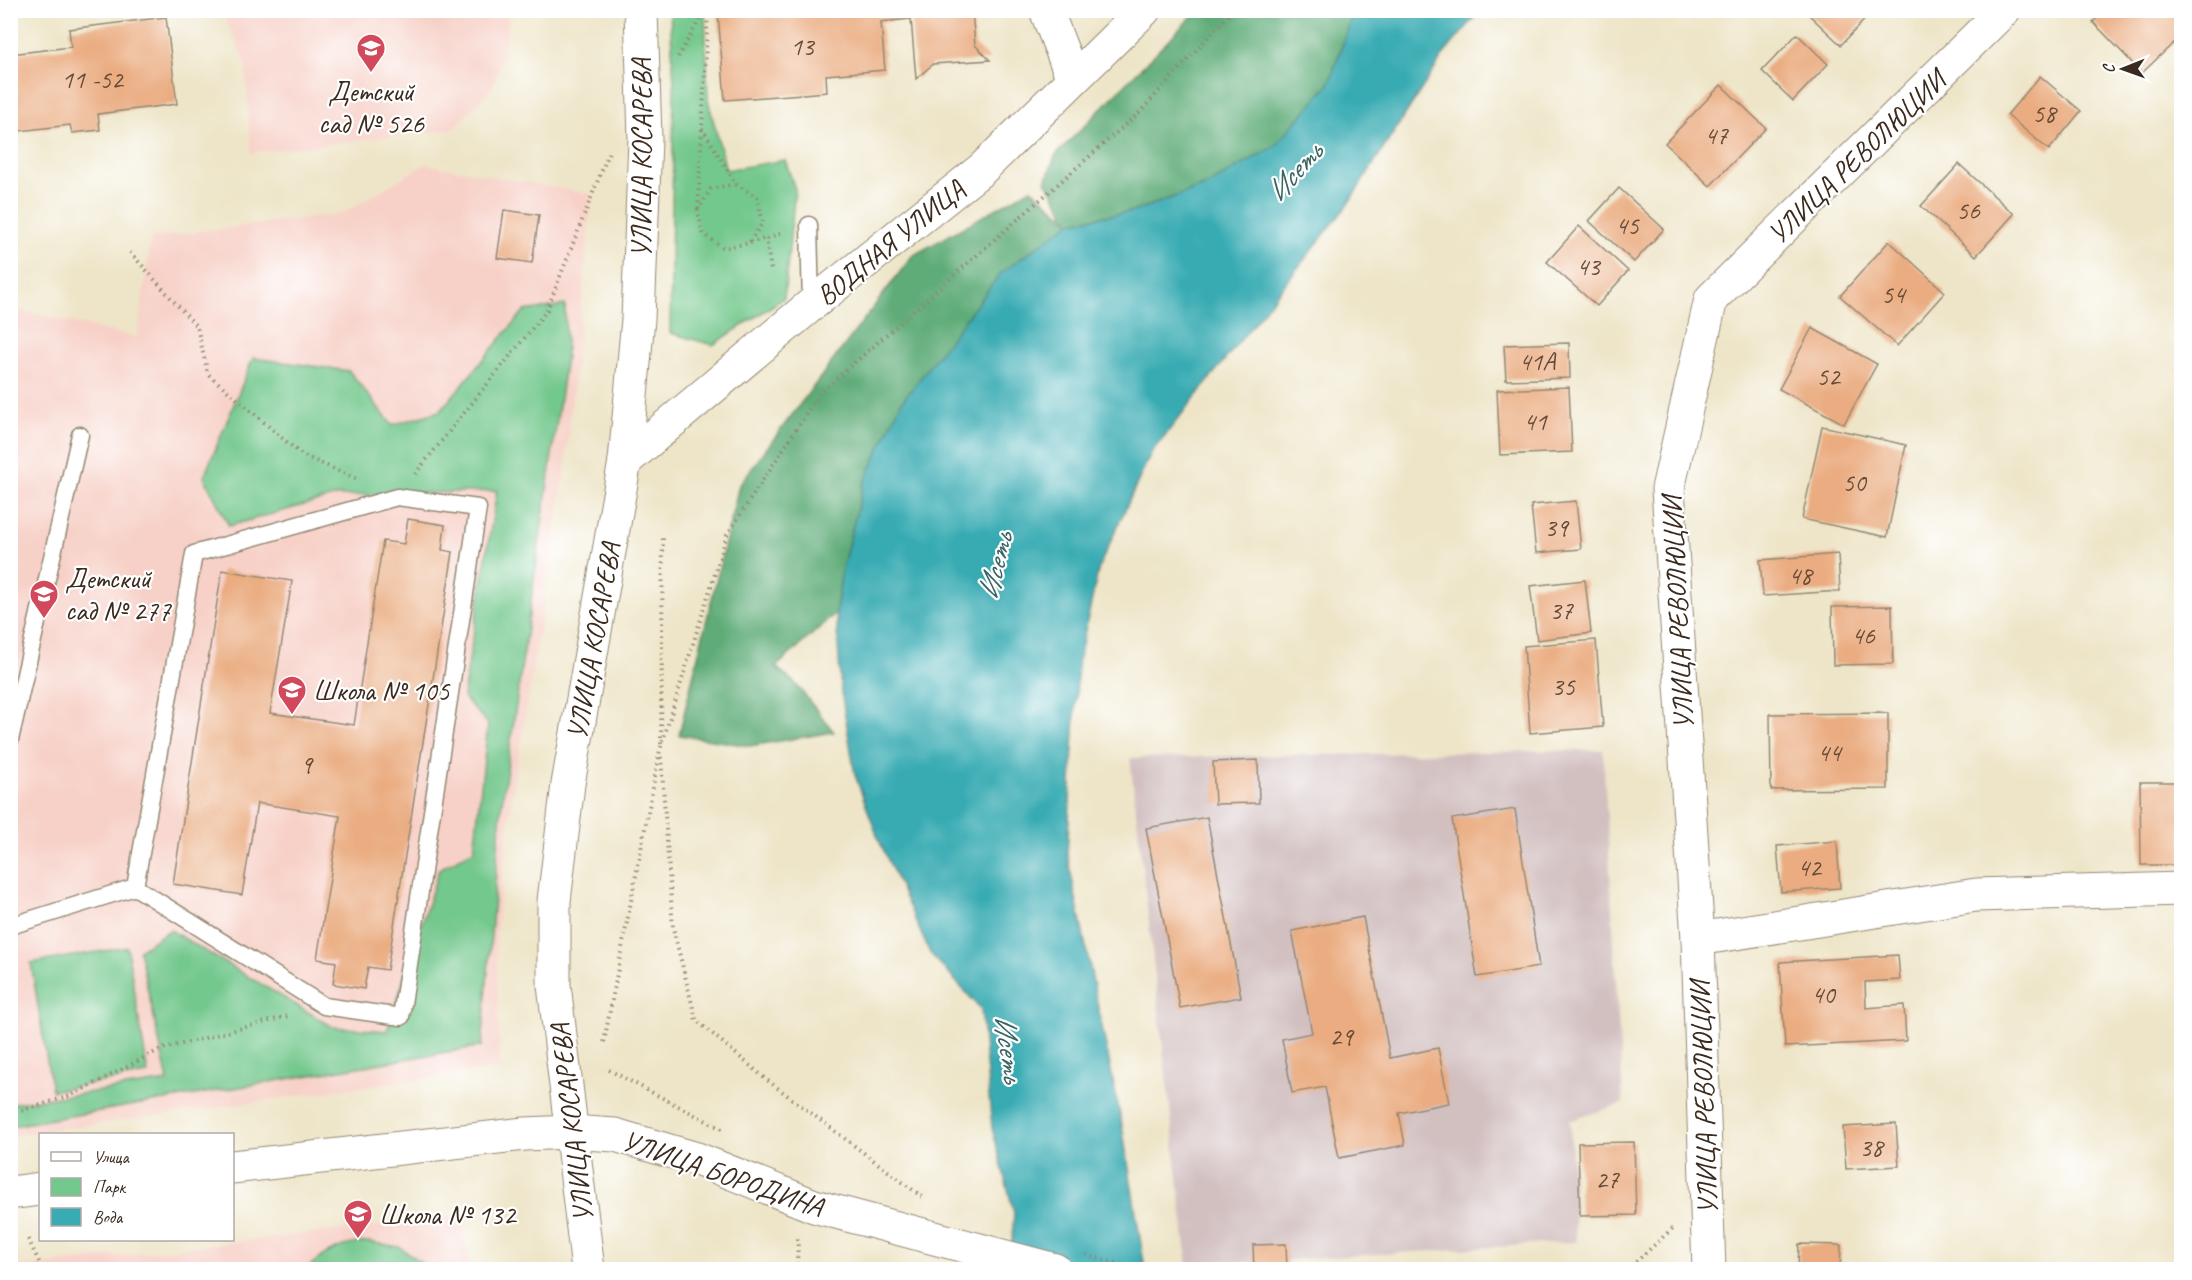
<svg xmlns="http://www.w3.org/2000/svg" width="2192" height="1280" font-family="Caveat,sans-serif">
  <style>
    .built { fill: #f7d1c8 }
    .industrial { fill: #d2bfc0 }
    .green { fill: #73c88d; stroke: #577956; stroke-width: 1.5 }
    .forest { fill: #5eac78; stroke: #4c6b4b; stroke-width: 1.5 }
    .water { fill: #39abb2; stroke: #3a6a68; stroke-width: 1.5 }
    .building { fill: #eaac80 }
    .lines { fill: none; stroke-linecap: round; stroke-linejoin: round }
    .service-casing { stroke: #948873; stroke-width: 19 }
    .minor-casing { stroke: #948873; stroke-width: 35 }
    .tertiary-casing { stroke: #948873; stroke-width: 35 }
    .path { stroke: #948873; stroke-width: 4; stroke-dasharray: 1.5 4.5; stroke-linecap: butt }
    .service { stroke: #fff; stroke-width: 16 }
    .minor { stroke: #fff; stroke-width: 33 }
    .tertiary { stroke: #fff; stroke-width: 33 }
    .labels { text-anchor: middle; stroke-width: 4.5; stroke-linejoin: round; paint-order: stroke }
    .number-label { font-size: 26px; fill: #674a36 }
    .poi-label { font-size: 28px; fill: #3b2a1e; stroke: #fff; text-anchor: start }
    .street-label { font-size: 28px; fill: #3b2a1e; stroke: #fff }
    .water-label { font-size: 30px; font-style: italic; fill: #3a6461; stroke: #fff }
  </style>
  <rect width="100%" height="100%" fill="#fff"/>
  <filter id="ink" filterUnits="userSpaceOnUse"><feTurbulence type="fractalNoise" baseFrequency=".0167" numOctaves="2"/><feDisplacementMap in="SourceGraphic" scale="12" xChannelSelector="R" yChannelSelector="G"/><feConvolveMatrix kernelMatrix="1 2 1 2 8 2 1 2 1" color-interpolation-filters="sRGB"/></filter>
  <filter id="wash" filterUnits="userSpaceOnUse"><feTurbulence type="fractalNoise" baseFrequency=".008" numOctaves="4" result="noise"/><feDisplacementMap in="SourceGraphic" scale="24" xChannelSelector="R" yChannelSelector="G"/><feGaussianBlur stdDeviation="1.35" result="paint"/><feColorMatrix in="noise" values="0 0 0 0 0 0 0 0 0 0 0 0 0 0 0 0 0 1.4 0 .05"/><feComposite in="paint" operator="in"/></filter>
  <g filter="url(#wash)">
    <rect width="100%" height="100%" fill="#eee5c8"/>
    <!-- built -->
    <g class="built">
      <path d="M221 11H508L506 38 493 87 453 129 251 153 245 61Z"/>
      <path d="M425 164 592 194 566 464 510 809 496 934 500 1068 11 1136 10 308 137 337 151 238 343 213Z"/>
      <path d="M461 1216 470 1269 11 1270 10 1268Z"/>
    </g>
    <!-- industrial -->
    <path class="industrial" d="M1603 750 1623 1103 1570 1121 1576 1242 1188 1266 1130 758Z"/>
    <!-- green -->
    <g class="green">
      <path d="M670 11H705L708 100 726 170 785 160 795 189 784 298 713 345 670 333 674 85Z"/>
      <path d="M565 305 566 357 501 810 482 1046 11 1126 10 1104 168 1081 139 950 170 930 333 1027 387 1031 439 869 474 850 488 724 463 697 497 491 337 496 229 526 204 477 253 358 349 371 392 425 440 411 524 311Z"/>
      <path d="M127 947 148 1074 52 1091 31 963Z"/>
      <path d="M368 1242 399 1247 431 1269 383 1270 374 1267 307 1269C325 1251 342 1244 368 1242Z"/>
    </g>
    <!-- forest -->
    <path class="forest" d="M1197 11H1354L1329 84 1275 146 1210 184 1135 211 1071 222 864 483 842 569 836 613 776 667 795 683 834 732 750 746 679 735 739 485 912 256 1031 189 1069 221 1046 181 1055 156Z"/>
    <!-- water -->
    <path class="water" d="M1354 11H1480L1444 54 1346 207 1151 453 1099 567 1078 663 1067 854 1122 1125 1145 1269H1010L1014 1213 992 1128 981 1009 930 953 878 838 855 775 841 691 836 613 842 569 864 483 901 403 1001 273 1071 222 1135 211 1210 184 1275 146 1329 84Z"/>
    <g id="blocks">
      <!-- building -->
      <g class="building">
        <path d="M754 10H972L975 45 990 60 933 64 916 79 911 19 881 22 885 70 826 75 827 92 725 100 718 13Z"/>
        <path d="M1807 10H1865L1870 14 1841 45 1806 12Z"/>
        <path d="M2105 10H2182V35L2142 73 2093 22Z"/>
        <path d="M166 17 177 104 98 114 100 130 72 133 70 125 11 132 10 54 71 47 69 29Z"/>
        <path d="M1797 34 1828 64 1793 101 1762 71Z"/>
        <path d="M2040 76 2081 111 2049 150 2007 115Z"/>
        <path d="M1721 85 1766 128 1710 186 1665 143Z"/>
        <path d="M1959 164 2014 214 1976 256 1921 206Z"/>
        <path d="M1619 188 1664 229 1634 262 1589 221Z"/>
        <path d="M504 210 539 215 532 263 497 258Z"/>
        <path d="M1579 226 1628 271 1597 306 1547 262Z"/>
        <path d="M1889 241 1945 292 1897 346 1840 296Z"/>
        <path d="M1812 328 1877 364 1844 424 1779 389Z"/>
        <path d="M1569 343 1570 378 1506 380 1504 345Z"/>
        <path d="M1569 387 1572 452 1500 455 1497 390Z"/>
        <path d="M1822 426 1906 445 1887 537 1802 519Z"/>
        <path d="M1576 501 1581 549 1536 553 1531 505Z"/>
        <path d="M408 519 445 525 442 550 453 552 387 970 368 967 364 989 333 984 336 962 317 959 340 816 257 803 242 895 173 884 222 570 292 581 270 713 354 725 383 541 404 544Z"/>
        <path d="M1838 554 1840 591 1763 596 1760 560Z"/>
        <path d="M1585 580 1591 633 1537 640 1530 586Z"/>
        <path d="M1892 606 1893 664 1833 665 1832 607Z"/>
        <path d="M1596 640 1603 727 1530 733 1524 646Z"/>
        <path d="M1888 713V789L1771 790 1770 714Z"/>
        <path d="M1258 760 1259 803 1215 804 1213 762Z"/>
        <path d="M2140 782H2182V865H2141Z"/>
        <path d="M1515 809 1539 967 1477 977 1452 819Z"/>
        <path d="M1207 817 1241 997 1180 1008 1146 828Z"/>
        <path d="M1837 841 1840 888 1781 892 1777 846Z"/>
        <path d="M1363 917 1390 1058 1438 1048 1449 1103 1399 1113 1405 1145 1339 1158 1325 1087 1292 1093 1282 1039 1312 1033 1292 931Z"/>
        <path d="M1898 955 1900 980 1865 982 1866 1008 1904 1005 1906 1041 1785 1047 1780 962Z"/>
        <path d="M1896 1124 1899 1166 1846 1169 1843 1127Z"/>
        <path d="M1634 1142 1636 1215 1580 1216 1578 1143Z"/>
        <path d="M1286 1244 1287 1270H1254L1253 1245Z"/>
        <path d="M1799 1244 1841 1245 1840 1270H1798Z"/>
      </g>
    </g>
  </g>
  <g filter="url(#ink)">
    <use href="#blocks" fill-opacity="0" stroke="#948873" stroke-width="1.5"/>
    <g class="lines">
      <!-- service casing -->
      <g class="service-casing">
        <g id="service">
          <path d="M809 225 811 305"/>
          <path d="M10 740 80 435"/>
          <path d="M10 926 135 887 194 554 397 497 478 508 401 1017 324 1006 135 887"/>
        </g>
      </g>
      <!-- minor casing -->
      <g class="minor-casing">
        <g id="minor">
          <path d="M1046 10 1073 79"/>
          <path d="M625 461 811 305 982 169 1144 10"/>
          <path d="M1698 939 1976 895 2182 889"/>
          <path d="M232 1167 525 1134 571 1132 615 1135 697 1159 814 1206 1055 1270"/>
          <path d="M10 1193 40 1189"/>
          <path d="M1709 1270 1698 939 1668 489 1711 299 2004 10"/>
        </g>
      </g>
      <!-- tertiary casing -->
      <g class="tertiary-casing">
        <path id="tertiary" d="M588 1270 554 985V901L568 784 625 461 638 319 645 139 641 10"/>
      </g>
      <!-- path -->
      <g class="path">
        <path d="M678 57 705 10"/>
        <path d="M702 128 736 184 757 197 763 222 749 243 724 248 703 234 698 210 711 189 736 184"/>
        <path d="M698 209 708 10"/>
        <path d="M766 238 771 270"/>
        <path d="M750 243 783 233"/>
        <path d="M130 252 197 327 208 374 302 455 359 480"/>
        <path d="M415 474 547 310 609 152"/>
        <path d="M661 744 663 534"/>
        <path d="M661 757 673 928 696 1020 767 1080 925 1199"/>
        <path d="M604 1042 660 750 727 535 820 393 1140 112 1233 10"/>
        <path d="M609 1070 722 1129"/>
        <path d="M10 1114 70 1096 159 1050 288 1016"/>
        <path d="M28 1239 43 1270"/>
        <path d="M1086 1255 1143 1270"/>
        <path d="M797 1270 798 1237"/>
        <path d="M1627 1270 1673 1228"/>
      </g>
      <!-- service -->
      <use href="#service" class="service"/>
      <!-- minor -->
      <use href="#minor" class="minor"/>
      <!-- tertiary -->
      <use href="#tertiary" class="tertiary"/>
    </g>
  </g>
  <!-- icons -->
  <defs>
    <g id="school-pin" transform="scale(1.5)"><path d="M0 17L-7.5 6A9.5 9.5 0 1 1 7.5 6Z" fill="#d1495b" stroke="#fff"/><path d="M0-5L7-2L0 1L-7-2ZM-4 1L0 2.5L4 1V4Q0 6-4 4Z" fill="#fff"/></g>
  </defs>
  <g fill-rule="evenodd">
    <use href="#school-pin" x="371" y="48"/>
    <use href="#school-pin" x="44" y="594"/>
    <use href="#school-pin" x="292" y="690"/>
    <use href="#school-pin" x="358" y="1214"/>
  </g>
  <g class="labels">
    <!-- number labels -->
    <g class="number-label">
      <text x="802" y="55">13</text>
      <text x="92" y="88">11 -52</text>
      <text x="2044" y="122">58</text>
      <text x="1716" y="144">47</text>
      <text x="1968" y="219">56</text>
      <text x="1627" y="234">45</text>
      <text x="1588" y="275">43</text>
      <text x="1893" y="303">54</text>
      <text x="1537" y="370">41А</text>
      <text x="1828" y="385">52</text>
      <text x="1535" y="430">41</text>
      <text x="1854" y="491">50</text>
      <text x="1556" y="536">39</text>
      <text x="1800" y="584">48</text>
      <text x="1561" y="619">37</text>
      <text x="1863" y="644">46</text>
      <text x="1563" y="695">35</text>
      <text x="1829" y="761">44</text>
      <text x="306" y="773">9</text>
      <text x="1809" y="876">42</text>
      <text x="1823" y="1003">40</text>
      <text x="1341" y="1045">29</text>
      <text x="1871" y="1156">38</text>
      <text x="1607" y="1188">27</text>
    </g>
    <!-- poi labels -->
    <g class="poi-label">
      <text x="371" y="101" text-anchor="middle">Детcкий<tspan x="371" dy="32">сад № 526</tspan></text>
      <text x="65" y="588">Детcкий<tspan x="65" dy="32">сад № 277</tspan></text>
      <text x="313" y="700">Школа № 105</text>
      <text x="379" y="1224">Школа № 132</text>
    </g>
    <!-- street labels -->
    <g class="street-label">
      <text transform="translate(1856 157) rotate(-44)" y="10">УЛИЦА РЕВОЛЮЦИИ</text>
      <text transform="translate(641 158) rotate(-90)" y="10">УЛИЦА КОСАРЕВА</text>
      <text transform="translate(890 242) rotate(-39)" y="10">ВОДНАЯ УЛИЦА</text>
      <text transform="translate(1677 613) rotate(-93)" y="10">УЛИЦА РЕВОЛЮЦИИ</text>
      <text transform="translate(593 641) rotate(-80)" y="10">УЛИЦА КОСАРЕВА</text>
      <text transform="translate(1703 1098) rotate(-92)" y="10">УЛИЦА РЕВОЛЮЦИИ</text>
      <text transform="translate(571 1123) rotate(-97)" y="10">УЛИЦА КОСАРЕВА</text>
      <text transform="translate(723 1173) rotate(19)" y="10">УЛИЦА БОРОДИНА</text>
    </g>
    <!-- water labels -->
    <g class="water-label">
      <text transform="translate(1294 172) rotate(-48)" y="10">Исеть</text>
      <text transform="translate(995 566) rotate(-76)" y="10">Исеть</text>
      <text transform="translate(1009 1048) rotate(82)" y="10">Исеть</text>
    </g>
  </g>
  <!-- margin -->
  <rect width="2192" height="1280" fill="none" stroke="#fff" stroke-width="36"/>
  <!-- legend -->
  <rect x="39" y="1133" width="195" height="108" fill="#ffffff" stroke="#b1aaa5" stroke-width="1.5"/>
  <rect x="51" y="1152" width="30" height="9" fill="#ffffff" stroke="#b1aaa5" stroke-width="1.5"/>
  <text x="93" y="1163" font-size="18" fill="#3b2a1e">Улица</text>
  <rect x="51" y="1178" width="30" height="18" fill="#73c88d" stroke="#b1aaa5" stroke-width="1.5"/>
  <text x="93" y="1193" font-size="18" fill="#3b2a1e">Парк</text>
  <rect x="51" y="1208" width="30" height="18" fill="#39abb2" stroke="#b1aaa5" stroke-width="1.5"/>
  <text x="93" y="1223" font-size="18" fill="#3b2a1e">Вода</text>
  <!-- north arrow -->
  <g transform="translate(2123 69) rotate(269)" stroke="#ffffff" stroke-width="4.5" paint-order="stroke">
  <path d="M0-4.5L10 22L0 15L-10 22Z" fill="#3b2a1e"/>
  <text y="-9" font-size="16" font-weight="bold" text-anchor="middle" fill="#3b2a1e">С</text>
  </g>
</svg>
